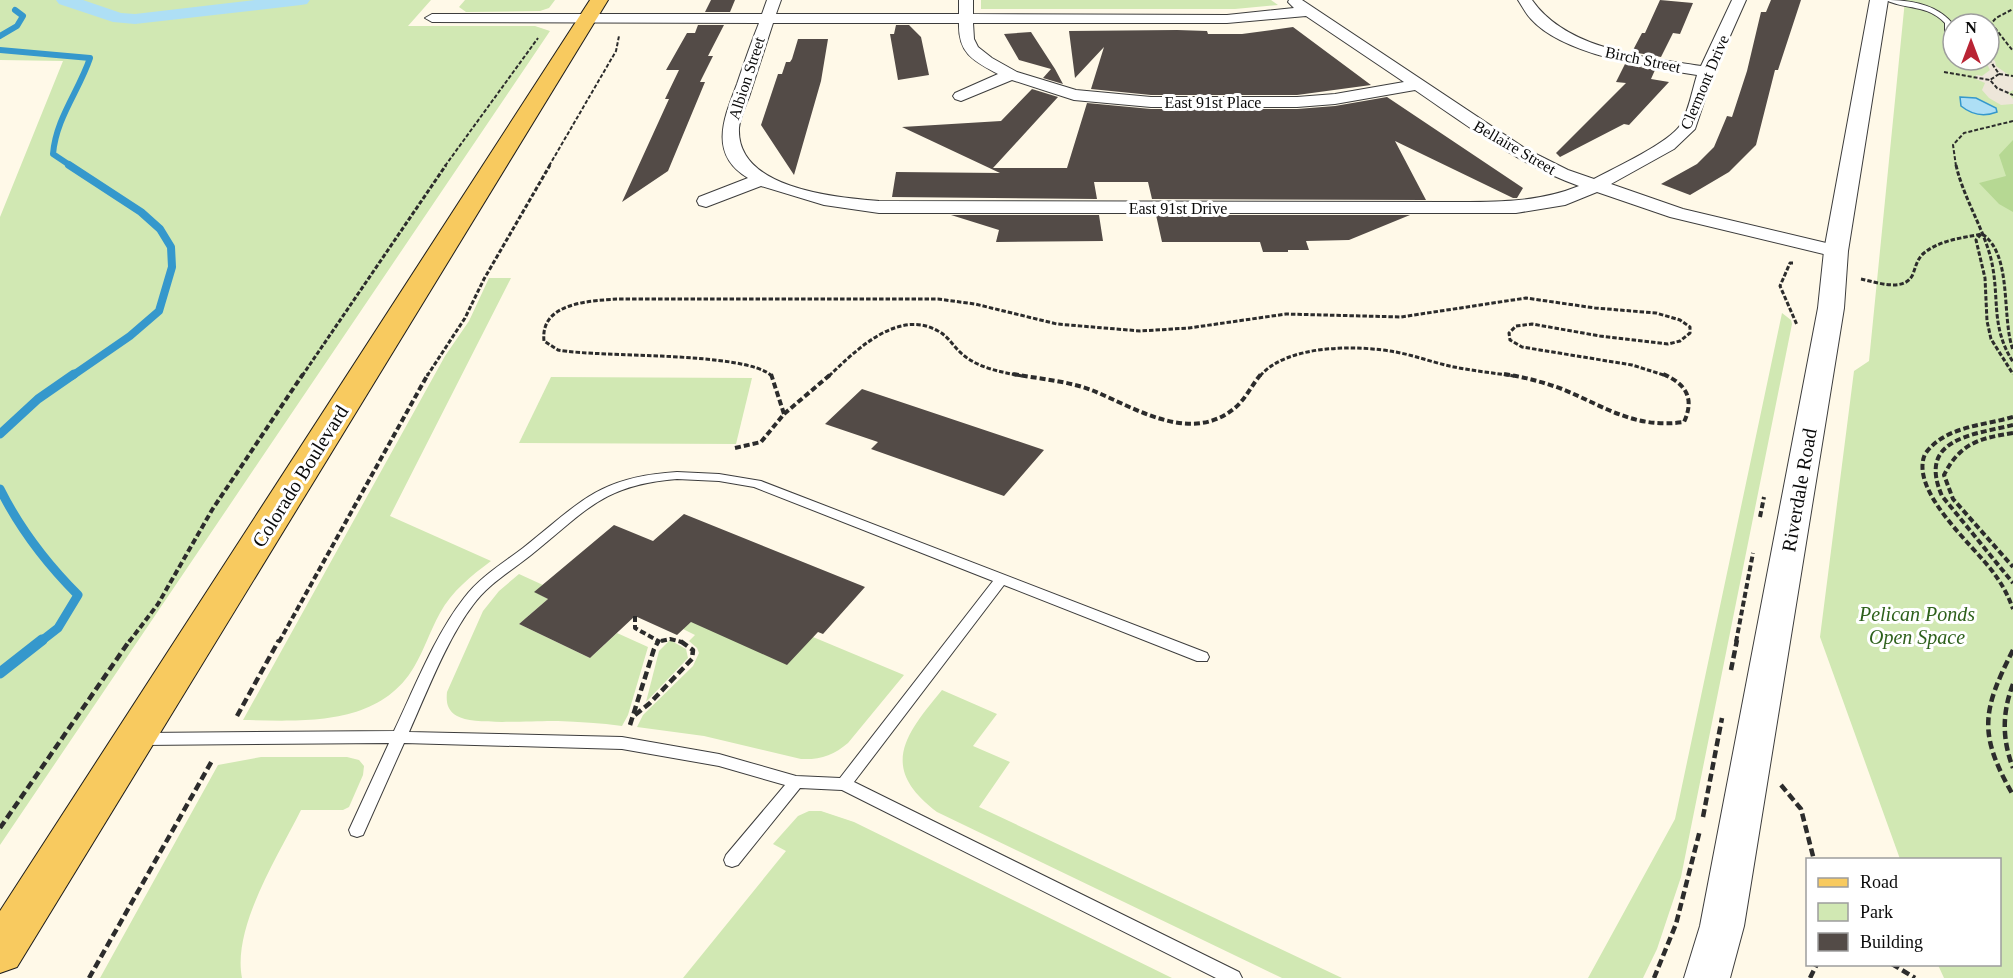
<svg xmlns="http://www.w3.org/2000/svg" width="2013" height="978" font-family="Georgia,serif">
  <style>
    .green { fill: #d1e8b3; fill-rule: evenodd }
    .forest { fill: #b6d893 }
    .plaza { fill: #ede6d9 }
    .water { fill: #aedff5; stroke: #3598cc; stroke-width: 1.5 }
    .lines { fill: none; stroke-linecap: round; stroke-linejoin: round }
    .stream-far3 { stroke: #3598cc; stroke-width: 6 }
    .stream-far2 { stroke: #3598cc; stroke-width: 8 }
    .stream-far1 { stroke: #3598cc; stroke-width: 9 }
    .stream { stroke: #3598cc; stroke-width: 11 }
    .canal { fill: #aedff5; fill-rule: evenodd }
    .building { fill: #534b47 }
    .service-casing { stroke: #3d3d3d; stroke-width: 2 }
    .minor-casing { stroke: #3d3d3d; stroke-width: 2 }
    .tertiary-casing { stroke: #3d3d3d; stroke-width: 2 }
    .primary-casing { stroke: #1b1b1b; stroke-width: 2 }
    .path-far3 { stroke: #2c2c2c; stroke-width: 2; stroke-dasharray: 4 2; stroke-linecap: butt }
    .path-far2 { stroke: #2c2c2c; stroke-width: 3; stroke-dasharray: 4.5 2; stroke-linecap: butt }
    .path-far1 { stroke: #2c2c2c; stroke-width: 4; stroke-dasharray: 6 3; stroke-linecap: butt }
    .path { stroke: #2c2c2c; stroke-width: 4.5; stroke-dasharray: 8 4; stroke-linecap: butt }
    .service { fill: #fff; fill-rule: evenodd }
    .minor { fill: #fff; fill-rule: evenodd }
    .tertiary { fill: #fff; fill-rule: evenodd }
    .primary { fill: #f8ca5f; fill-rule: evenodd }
    .labels { text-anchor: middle; stroke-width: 6; stroke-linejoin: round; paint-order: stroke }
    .far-street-label { font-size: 16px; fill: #0a0a0a; stroke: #fff }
    .street-label { font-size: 20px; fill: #0a0a0a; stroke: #fff }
    .park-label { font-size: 20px; font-style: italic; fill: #2e611c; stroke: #fff }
  </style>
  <rect width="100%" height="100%" fill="#fff9e8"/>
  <!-- green -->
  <g class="green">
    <path d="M0 0H431L408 26H535L550 31 0 845V217L63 61 0 60Z"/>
    <path d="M465 0H555L549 8 540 11 466 12 459 7Z"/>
    <path d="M981 0H1271L1278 5 1235 9H981Z"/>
    <path d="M1905 0H2013V978H1944L1938 965 2000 964V860L1900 859 1820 637 1854 371 1869 361ZM1953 24H1989V60H1953Z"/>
    <path d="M489 278H511L390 516 491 561C471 576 452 591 440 613 430 631 424 650 414 667 379 727 302 721 243 720L445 356 469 321Z"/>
    <path d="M1782 313 1791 320 1792 324 1681 877 1657 949 1643 978H1588L1675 819Z"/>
    <path d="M551 377 752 378 736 444 519 443Z"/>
    <path d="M519 574 543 585 535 592 548 599 519 624 590 658 617 633 648 647 628 715 622 726C601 723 579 722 558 721 535 720 474 726 457 716 447 710 446 702 447 692L483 611 499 591Z"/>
    <path d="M691 622 813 637 904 675 848 743C834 755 820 760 801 759L704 736 637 727 643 715 693 666 699 653 697 648 689 641 695 635 683 629Z"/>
    <path d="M670 640 686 649 688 658 646 702 659 651Z"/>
    <path d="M942 690 997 714 973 746 1010 762 979 807 1342 978H1282L937 812C879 768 904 736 942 690Z"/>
    <path d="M261 757H347L359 760 364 766 363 775 349 807 343 810H301C278 856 232 927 242 978H100L218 765Z"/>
    <path d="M809 811H821L854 822 1172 978H683L786 851 773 844 798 816Z"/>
  </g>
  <!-- forest -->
  <path class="forest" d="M2013 140V212L1999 204 1979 183 2006 176 1999 155Z"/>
  <!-- plaza -->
  <path class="plaza" d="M1989 56 1995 61 1996 66 2013 78V90L2008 93 2013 99V104L2001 105 1989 98 1982 90 1985 83 1976 79V75L1982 76 1990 70 1985 60H1989Z"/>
  <!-- water -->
  <path class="water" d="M1960 97 1976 98 1996 108 1997 112C1984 117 1972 115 1961 106Z"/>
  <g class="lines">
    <!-- stream-far3 -->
    <g class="stream-far3">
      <path d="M0 36 17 26 23 16 15 10"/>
      <path d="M0 50 90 58C79 91 56 118 53 154L71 166"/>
    </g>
    <!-- stream-far2 -->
    <path class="stream-far2" d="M69 165 141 212 160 229 171 247 172 267 159 311 130 336 72 376"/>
    <!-- stream-far1 -->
    <g class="stream-far1">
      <path d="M0 434 38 399 74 374"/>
      <path d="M0 489C20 529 46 563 78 595L58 628 40 642"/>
    </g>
    <!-- stream -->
    <path class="stream" d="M0 673 42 640"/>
    <!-- canal -->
    <path class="canal" d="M56 0H83L121 13 135 14 255 0H310L307 4 301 5 135 24 113 22 59 4Z"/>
  </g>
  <!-- building -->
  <g class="building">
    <path d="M711 0H735L730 12H705Z"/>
    <path d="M1660 0 1693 3 1680 34 1673 33 1661 57 1632 52 1642 33H1645Z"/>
    <path d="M1771 0H1801L1778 70H1775L1756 145 1729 172 1690 195 1661 184 1697 164 1714 147 1727 116 1732 117 1747 71 1761 12H1766Z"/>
    <path d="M698 25H724L708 56H713L700 82H705L668 171 622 202 669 99H665L679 70H666L687 33H695Z"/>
    <path d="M896 25H909L921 37 929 75 898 80 890 34H894Z"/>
    <path d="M1293 27 1371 85 1297 95H1151L1091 89 1104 47 1075 78 1069 31 1177 30 1207 31 1208 34H1242Z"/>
    <path d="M1031 32 1055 69 1063 84 1043 78 1051 69 1019 60 1004 34Z"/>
    <path d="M798 39H828L821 81 794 175 761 125 778 74H782L786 62H790L792 59Z"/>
    <path d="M1625 64 1655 70 1651 79 1669 82 1629 125 1624 124 1560 157 1556 153 1626 83 1616 82Z"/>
    <path d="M1032 89 1058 97 993 168H1067L1087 103 1151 109H1297L1335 106 1387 97 1523 188 1517 198H1513L1395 141 1426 200 1152 199 1148 182H1094L1097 199 892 197 896 172 1000 173 902 127 1001 121Z"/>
    <path d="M951 215H1099L1103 241 996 242 999 230Z"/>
    <path d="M1156 215H1410L1349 240 1306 241 1309 250H1288V252H1263L1260 242H1162Z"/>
    <path d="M862 389 1044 450 1004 496 871 449 878 442 825 424Z"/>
    <path d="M684 514 865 587 823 634 818 632 787 665 691 622 677 635 635 616 590 658 519 624 548 599 534 592 614 525 653 541Z"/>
  </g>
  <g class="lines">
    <!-- service casing -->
    <g class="service-casing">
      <g id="service">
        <path d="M1886 0C1910 0 1936 4 1952 23L1951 34 1945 35V23C1927 4 1906 10 1886 0Z"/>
        <path d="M677 472 719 474 761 481 1207 653 1209 657 1207 661H1197L1004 585 854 782 1239 972 1242 978H1216L842 790 800 788 738 865 732 867 726 865 724 860 726 855 785 785 719 766 622 749 404 743 363 835 357 837 351 835 349 830 389 743 142 745 137 743 135 739 137 735 142 733 394 731C414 689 435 635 464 598 480 577 502 564 523 548 581 502 598 477 677 472ZM677 479 719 481 754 487 993 581 840 778 796 776 719 754 622 737 409 732C427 692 447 639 473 605 488 584 511 571 531 555 586 511 602 485 677 479Z"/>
      </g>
    </g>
    <!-- minor casing -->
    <g class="minor-casing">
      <path id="minor" d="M767 0H781L776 14H959V0H973V14L1227 15 1294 8 1288 2 1289 0H1302L1526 149 1568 170 1594 179C1614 168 1671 142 1681 124 1689 110 1692 91 1697 75 1651 68 1563 55 1531 19 1526 14 1522 6 1518 0H1532C1567 50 1645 57 1701 66L1732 0H1746L1714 72 1695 129 1674 149 1611 184 1683 209 1843 247 1846 251 1843 255 1836 257 1670 217 1597 192 1565 205 1516 213H879L824 205 761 186 706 207 699 205 697 201 699 197 748 178C708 154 724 118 737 84 744 63 751 43 759 23L432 22 425 18 432 14H762ZM1306 16 1404 82 1335 94 1297 97H1151L1076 90 1017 72 992 58 978 47 974 39 973 23H1227ZM773 23H959C958 54 974 61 998 74L955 93 953 96 955 99 961 101 1012 80 1074 100 1151 107H1297L1335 104 1415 90C1468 126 1519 165 1579 186 1537 203 1495 202 1451 202L879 201C835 197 736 189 739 128 740 117 745 107 749 97 757 72 765 48 773 23Z"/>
    </g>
    <!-- tertiary casing -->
    <g class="tertiary-casing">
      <path id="tertiary" d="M1870 0H1888L1848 251 1844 308 1744 926 1730 978H1684L1700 926 1818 308 1824 251Z"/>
    </g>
    <!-- primary casing -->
    <g class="primary-casing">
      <path id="primary" d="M590 0H608L17 967 0 973V911Z"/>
    </g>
    <!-- path-far3 -->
    <g class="path-far3">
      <path d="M1991 23 2013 51"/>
      <path d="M1989 26 1996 18 2013 9"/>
      <path d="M1989 59 1999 74 1990 80 1997 88 2013 95"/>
      <path d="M1944 72 1990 80"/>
      <path d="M1999 74 2013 76"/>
      <path d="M445 166 538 38"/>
      <path d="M549 166 616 51 619 36"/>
      <path d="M1956 166 1953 145 1964 133 2013 121"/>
    </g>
    <!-- path-far2 -->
    <g class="path-far2">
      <path d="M1956 165C1963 196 1981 224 1990 255 2001 296 1989 324 2013 362"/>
      <path d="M1981 234 1976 240 1985 278 1987 321 1991 339 2013 374"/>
      <path d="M1793 263H1790L1780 286 1797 325"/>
      <path d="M1861 279C1876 282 1905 293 1913 274 1916 266 1917 259 1924 253 1940 240 1962 238 1982 234 2013 254 2001 317 2013 350"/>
      <path d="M302 376 446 165"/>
      <path d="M427 376 465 318 484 279 550 165"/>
      <path d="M772 376C745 351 602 358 558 350L544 341C540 303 588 301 617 299H938L975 304 1057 324 1140 331 1189 328 1286 314 1401 317 1526 298 1595 308 1656 313 1680 320 1690 327V333L1680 341 1668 344 1600 336 1532 324 1516 326 1509 333 1510 340 1522 347 1632 365 1667 376"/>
      <path d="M829 376C855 351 898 308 938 331 948 336 953 346 961 353 977 368 1001 372 1022 376"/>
      <path d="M1260 376C1287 344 1358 345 1396 352 1416 356 1435 363 1454 367 1474 371 1494 373 1514 376"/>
    </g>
    <!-- path-far1 -->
    <g class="path-far1">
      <path d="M771 374 784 414"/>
      <path d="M1013 374C1040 379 1069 381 1094 391 1137 409 1192 445 1236 407 1246 398 1252 385 1261 374"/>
      <path d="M1504 374C1524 377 1543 382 1562 389 1606 407 1634 429 1684 422 1695 398 1686 384 1663 374"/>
      <path d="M784 414 831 374"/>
      <path d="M2013 417C1982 426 1945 426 1925 454 1909 491 1973 545 1993 572 2002 584 2008 595 2013 609"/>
      <path d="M2013 425C1971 435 1917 439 1942 496L2013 583"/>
      <path d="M2013 433C1980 438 1960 443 1944 475L1953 499 2013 567"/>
      <path d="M735 448 761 442 784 414"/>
      <path d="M1760 517 1764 497"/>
      <path d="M635 616V628L660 642"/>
      <path d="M661 641 670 639 682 642"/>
      <path d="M129 642 158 604 212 510 303 374"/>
      <path d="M279 642 428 374"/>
      <path d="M1736 642 1753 553"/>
    </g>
    <!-- path -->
    <g class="path">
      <path d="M2013 650C1982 711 1978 734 2013 795"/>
      <path d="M1731 670 1737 640"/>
      <path d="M2013 684C2002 713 2002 739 2013 768"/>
      <path d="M635 715 650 703 692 659 693 650 679 640"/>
      <path d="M237 716 279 640"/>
      <path d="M630 725 654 649 659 640"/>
      <path d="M1781 785 1801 809 1814 860"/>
      <path d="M1703 817 1722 718"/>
      <path d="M0 828 130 640"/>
      <path d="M1892 964 1915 978"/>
      <path d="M89 978 213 759"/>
      <path d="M1654 978 1676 924 1700 830"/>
      <path d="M1810 978 1817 964"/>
    </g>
    <!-- service -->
    <use href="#service" class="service"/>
    <!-- minor -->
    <use href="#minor" class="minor"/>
    <!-- tertiary -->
    <use href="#tertiary" class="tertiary"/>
    <!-- primary -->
    <use href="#primary" class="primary"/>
  </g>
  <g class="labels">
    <!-- far-street labels -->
    <g class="far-street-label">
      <text transform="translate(1643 59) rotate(12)" y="6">Birch Street</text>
      <text transform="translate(746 78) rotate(-72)" y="6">Albion Street</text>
      <text transform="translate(1704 82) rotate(-67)" y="6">Clermont Drive</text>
      <text x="1213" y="108">East 91st Place</text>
      <text transform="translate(1515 147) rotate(30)" y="6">Bellaire Street</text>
      <text x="1178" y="214">East 91st Drive</text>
    </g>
    <!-- street labels -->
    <g class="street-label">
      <text transform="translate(300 476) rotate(-58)" y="7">Colorado Boulevard</text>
      <text transform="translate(1799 490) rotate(-80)" y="7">Riverdale Road</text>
    </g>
    <!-- park labels -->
    <g class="park-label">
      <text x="1917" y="621">Pelican Ponds<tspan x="1917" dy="23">Open Space</tspan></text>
    </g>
  </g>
  <!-- legend -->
  <rect x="1806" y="858" width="195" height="108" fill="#ffffff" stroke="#9d9d9d" stroke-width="1.5"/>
  <rect x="1818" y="878" width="30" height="9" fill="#f8ca5f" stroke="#9d9d9d" stroke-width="1.5"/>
  <text x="1860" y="888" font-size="18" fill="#0a0a0a">Road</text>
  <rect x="1818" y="903" width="30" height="18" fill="#d1e8b3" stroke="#9d9d9d" stroke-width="1.5"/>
  <text x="1860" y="918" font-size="18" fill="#0a0a0a">Park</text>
  <rect x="1818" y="933" width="30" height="18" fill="#534b47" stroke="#9d9d9d" stroke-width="1.5"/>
  <text x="1860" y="948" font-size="18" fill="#0a0a0a">Building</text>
  <!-- north arrow -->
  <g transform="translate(1971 42)"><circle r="28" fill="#ffffff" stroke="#9d9d9d" stroke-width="1.5"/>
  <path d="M0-4.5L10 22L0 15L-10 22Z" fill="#b92434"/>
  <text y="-9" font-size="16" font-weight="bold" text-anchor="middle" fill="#0a0a0a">N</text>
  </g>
</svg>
